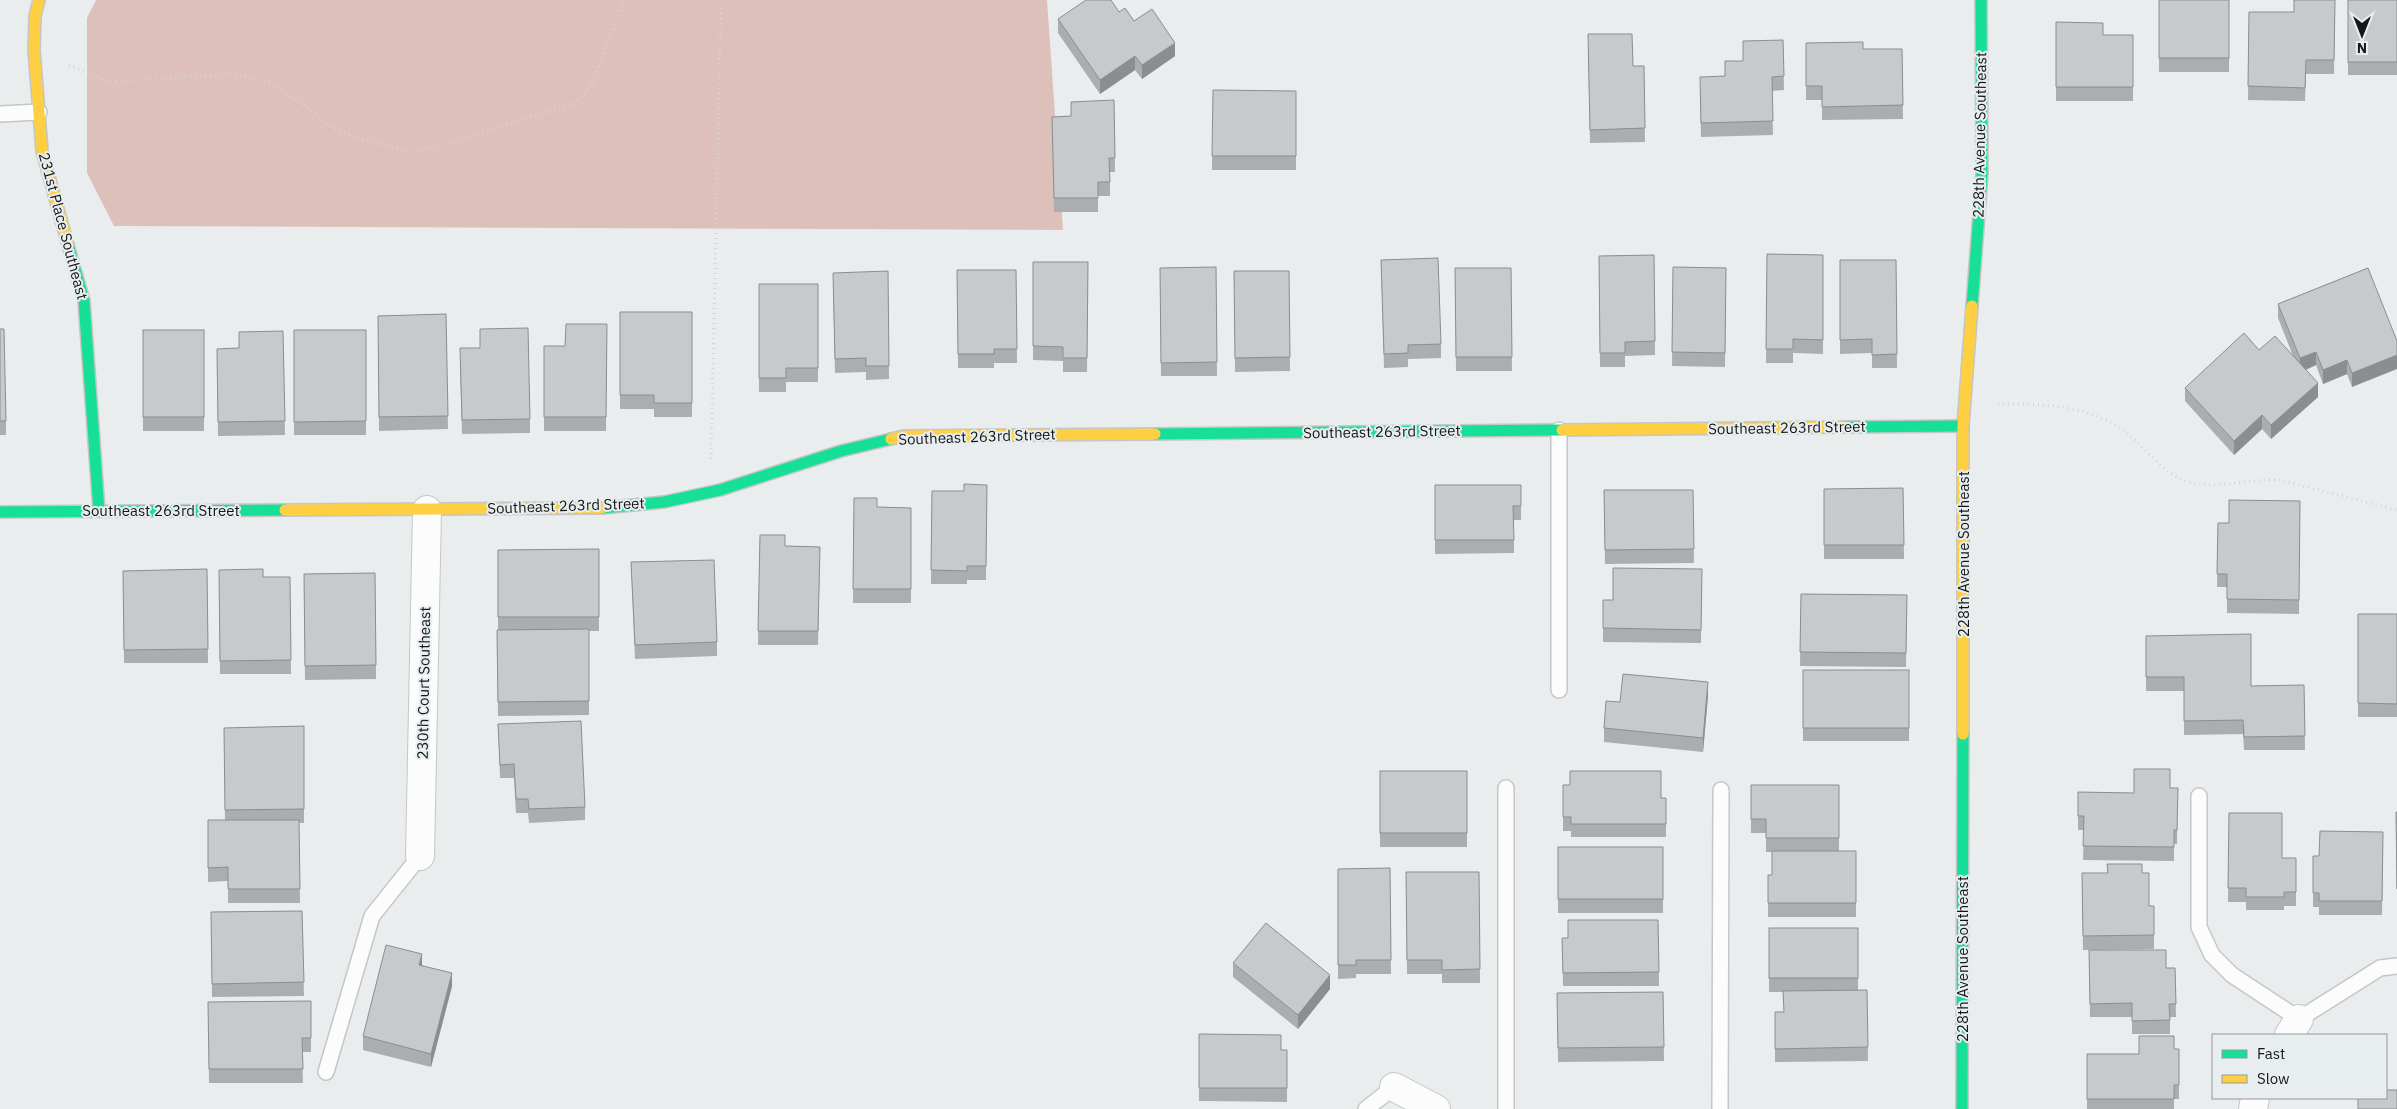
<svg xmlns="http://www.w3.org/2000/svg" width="2397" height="1109" font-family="'IBM Plex Sans',sans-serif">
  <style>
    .forest { fill: #dec0ba }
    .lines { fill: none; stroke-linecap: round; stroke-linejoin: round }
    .lane-casing { stroke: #c4c6c7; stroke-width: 18 }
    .street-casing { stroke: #c4c6c7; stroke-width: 30 }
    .fast-casing { stroke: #c4c6c7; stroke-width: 14 }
    .slow-casing { stroke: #c4c6c7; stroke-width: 14 }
    .path { stroke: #d3d4d4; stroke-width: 3; stroke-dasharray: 1 4; stroke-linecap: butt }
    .lane { stroke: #fcfcfc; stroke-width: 15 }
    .street { stroke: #fcfcfc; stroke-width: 28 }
    .fast { stroke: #16e098; stroke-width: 11 }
    .slow { stroke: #ffcf43; stroke-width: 11 }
    .wall { fill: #abaeaf }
    .shaded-wall { fill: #8b8d8e }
    .building { fill: #c7cacb; stroke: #8b8d8e }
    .labels { text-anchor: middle; stroke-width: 4; stroke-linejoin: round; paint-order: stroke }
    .street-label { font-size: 15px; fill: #141617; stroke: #e8eef0 }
  </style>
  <rect width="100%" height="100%" fill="#eaedee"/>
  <!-- forest -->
  <path class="forest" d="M96 0H1047L1063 230 114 226 87 173V18Z"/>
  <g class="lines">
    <!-- lane casing -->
    <g class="lane-casing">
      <g id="lane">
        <path d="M0 114 39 112"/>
        <path d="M1559 430V690"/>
        <path d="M1506 788V1109"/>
        <path d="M2199 796V927L2212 955 2232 975 2299 1019 2380 968 2397 966"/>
        <path d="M326 1072 372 916 420 856"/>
        <path d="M1366 1109 1394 1087"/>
        <path d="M1720 1109 1721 790"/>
      </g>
    </g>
    <!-- street casing -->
    <g class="street-casing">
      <g id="street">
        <path d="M420 856 427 510"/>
        <path d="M2289 1035 2299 1019"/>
        <path d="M1394 1087 1436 1109"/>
        <path d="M2253 1109 2255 1098"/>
      </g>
    </g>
    <!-- fast casing -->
    <g class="fast-casing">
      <g id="fast">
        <path d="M68 245 84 301 99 511"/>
        <path d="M1972 306 1982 173 1981 0"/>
        <path d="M1846 427 1963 426"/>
        <path d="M1155 434 1562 430"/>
        <path d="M602 508 664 502 720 490 841 451 891 439"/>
        <path d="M0 512 285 510"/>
        <path d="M1962 1109 1963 734"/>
      </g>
    </g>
    <!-- slow casing -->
    <g class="slow-casing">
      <g id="slow">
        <path d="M39 0 35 16 34 50 42 151 68 245"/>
        <path d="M1562 430 1846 427"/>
        <path d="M891 439 904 436 1155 434"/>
        <path d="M285 510 602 508"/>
        <path d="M1963 734V426L1972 306"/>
      </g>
    </g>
    <!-- path -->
    <g class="path">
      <path d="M69 65 109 82 232 74 272 84 303 104 333 128 358 138 414 153 573 104 591 86 624 0"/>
      <path d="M1998 404C2041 404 2086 404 2123 430 2143 445 2159 469 2181 479 2212 493 2248 477 2280 480L2397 510"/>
      <path d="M711 459 721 0"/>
    </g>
    <!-- lane -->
    <use href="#lane" class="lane"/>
    <!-- street -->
    <use href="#street" class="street"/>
    <!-- fast -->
    <use href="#fast" class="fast"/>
    <!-- slow -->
    <use href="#slow" class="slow"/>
  </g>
  <!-- wall -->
  <g class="wall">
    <rect x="2159" y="0" width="70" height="72"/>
    <path d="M2335 0 2334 74H2306L2305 101 2248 100 2249 12H2294Z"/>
    <rect x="2348" y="0" width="49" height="75"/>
    <path d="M1119 12 1134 21 1175 56 1142 79 1135 70 1100 94 1058 33V19Z"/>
    <path d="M2056 22 2103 35H2133V101H2056Z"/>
    <path d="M1783 40 1784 90 1772 91 1773 135 1701 137 1700 91 1725 76 1743 61Z"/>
    <path d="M1806 43 1863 49H1902L1903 119 1822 120V100H1806Z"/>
    <path d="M1588 48 1633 66H1644L1645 142 1590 143Z"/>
    <path d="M1296 91V170H1212V156Z"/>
    <path d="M1114 100 1115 172H1110V196H1098V212H1054L1052 117 1071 116Z"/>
    <path d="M1767 254 1823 255V354L1793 353V363H1766Z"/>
    <path d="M1654 255 1655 355 1625 356V367H1600L1599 256Z"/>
    <path d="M1381 260 1441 344V358L1408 359V367L1384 368Z"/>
    <path d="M1840 260H1896L1897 368H1872V353L1840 354Z"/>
    <path d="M1033 262H1088L1087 372H1063V361L1033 360Z"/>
    <path d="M1216 267 1217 376H1161L1160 268Z"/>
    <path d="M1673 267 1726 268 1725 367 1672 366Z"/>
    <path d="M1455 268H1511L1512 371H1456Z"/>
    <path d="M2368 268 2352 387 2347 374 2323 384 2316 365 2306 370 2318 397 2271 439 2262 429 2234 455 2185 401V388L2259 350 2293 356 2278 318V304Z"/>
    <path d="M957 270H1016L1017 363H994V368H958Z"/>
    <path d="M888 271 889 379 866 380V372L835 373 833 286Z"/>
    <path d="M1234 271H1289L1290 371 1235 372Z"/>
    <path d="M759 284H818V382H786V392H759Z"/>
    <path d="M620 312H692V417H654V409H620Z"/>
    <path d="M446 314 448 429 379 431 378 316Z"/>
    <path d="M607 324 606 431H544V346H565Z"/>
    <path d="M0 329 6 421V435H0Z"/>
    <rect x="143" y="330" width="61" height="101"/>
    <rect x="294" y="330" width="72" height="105"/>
    <path d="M283 331 285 435 218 436 217 349 239 348Z"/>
    <path d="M460 362 530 419V433L462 434Z"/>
    <path d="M987 485 986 580H967V584H931L932 491H964Z"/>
    <path d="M1435 485H1521V520H1514V553L1435 554Z"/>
    <path d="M1903 488 1904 559H1824V489Z"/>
    <path d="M1604 490H1693L1694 563 1605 564Z"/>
    <path d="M854 498 877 507 911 508V603H853Z"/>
    <path d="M2300 501 2299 614 2227 613V587H2217L2218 523H2229Z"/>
    <path d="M760 535 785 546 820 547 818 645H758Z"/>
    <path d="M599 549V631H589V715L498 716 497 630H498V550Z"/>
    <path d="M631 562 717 642V656L635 659Z"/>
    <path d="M207 569 208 663H124L123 571Z"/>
    <path d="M1702 569 1701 643 1603 642V600H1613Z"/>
    <path d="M219 570 263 577H290L291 674H220Z"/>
    <path d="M375 573 376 679 305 680 304 574Z"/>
    <path d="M1801 594 1907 595 1906 667 1800 666Z"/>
    <rect x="2358" y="614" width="39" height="103"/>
    <path d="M2146 636 2251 686 2304 685 2305 750H2244L2243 734 2184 735V691H2146Z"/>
    <rect x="1803" y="670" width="106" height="71"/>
    <path d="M1708 696 1703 752 1604 742V728L1620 702Z"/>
    <path d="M498 724 585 807V820L529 823 528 813H516L514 778H500Z"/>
    <path d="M304 726V823H299L300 903H228V881L208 882V820H225L224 728Z"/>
    <rect x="1380" y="771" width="87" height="76"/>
    <path d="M1563 785 1661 798H1666V837H1571V831H1563Z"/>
    <path d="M1751 785H1839V851H1856V917H1768V875H1772V852H1766V833H1751Z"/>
    <path d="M2170 788H2178L2177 844H2174V861L2083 860 2084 830H2078V792L2134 793Z"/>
    <path d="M2229 813 2282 858H2296V906H2284V910H2246V902H2228Z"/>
    <path d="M2383 832 2382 915H2319V907H2313V893L2319 856Z"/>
    <rect x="1558" y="847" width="105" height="66"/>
    <path d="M2107 864 2149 906 2154 935V949L2083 950 2082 873H2107Z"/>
    <path d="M1390 868 1391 974H1356V978L1338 979V869Z"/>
    <path d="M1406 872H1479L1480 983H1442V974H1407Z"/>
    <path d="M302 911 304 996 212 997 211 912Z"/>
    <path d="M1658 920 1659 986H1563L1562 938H1568Z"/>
    <path d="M1769 928H1858V990H1867L1868 1061 1775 1062V1012H1784L1783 992H1769Z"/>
    <path d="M2089 950 2166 968H2175L2176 1017H2170V1034H2132V1017H2090Z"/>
    <path d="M1233 963 1330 989 1298 1029 1233 977Z"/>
    <path d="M422 965 452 986 431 1067 363 1050V1036Z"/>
    <path d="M1663 992 1664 1061 1558 1062 1557 993Z"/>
    <path d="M311 1001V1052H302L303 1083H209L208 1002Z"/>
    <path d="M1199 1034 1281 1050H1287V1102L1199 1101Z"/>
    <path d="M2174 1049H2179V1099H2174V1109H2087V1054H2139Z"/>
  </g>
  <!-- shaded-wall -->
  <g class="shaded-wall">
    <path d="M1175 43V56L1142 79V65Z"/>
    <path d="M1135 56V70L1100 94V80Z"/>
    <path d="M2316 352V365L2300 372V358Z"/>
    <path d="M2397 355V369L2352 387V373Z"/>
    <path d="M2347 360V374L2323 384V370Z"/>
    <path d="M2318 383V397L2271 439V425Z"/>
    <path d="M2262 415V429L2234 455V441Z"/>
    <path d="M1708 682V696L1703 752V738Z"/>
    <path d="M422 954V968L419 965Z"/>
    <path d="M452 973V986L431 1067V1054Z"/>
    <path d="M1330 975V989L1298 1029V1015Z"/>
  </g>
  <!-- building -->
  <g class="building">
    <path d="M1086 0H1111L1119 12 1125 8 1134 21 1152 9 1175 43 1142 65 1135 56 1100 80 1058 19Z"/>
    <rect x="2159" y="0" width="70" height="58"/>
    <path d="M2294 0H2335L2334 60H2306L2305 88 2248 86 2249 12H2294Z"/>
    <rect x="2348" y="0" width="49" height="62"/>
    <path d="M2056 22 2103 23V35H2133V87H2056Z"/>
    <path d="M1588 34H1632L1633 66H1644L1645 128 1590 130Z"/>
    <path d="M1783 40 1784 76 1772 77 1773 121 1701 123 1700 77 1725 76V61H1743V41Z"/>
    <path d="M1863 42V49H1902L1903 105 1822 107V86H1806V43Z"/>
    <path d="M1213 90 1296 91V156H1212Z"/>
    <path d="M1114 100 1115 158H1109L1110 182H1098V198H1054L1052 117 1071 116V102Z"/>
    <path d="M1767 254 1823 255V340L1793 339V349H1766Z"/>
    <path d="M1654 255 1655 341 1625 342V353H1600L1599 256Z"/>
    <path d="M1438 258 1441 344 1408 345V353L1384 354 1381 260Z"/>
    <path d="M1840 260H1896L1897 354 1872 355V339L1840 340Z"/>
    <path d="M1033 262H1088L1087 358H1063V347L1033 346Z"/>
    <path d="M1216 267 1217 362 1161 363 1160 268Z"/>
    <path d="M1673 267 1726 268 1725 353 1672 352Z"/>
    <path d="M1455 268H1511L1512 357H1456Z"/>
    <path d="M2368 268 2397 341V355L2352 373 2347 360 2323 370 2316 352 2300 358 2278 304Z"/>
    <path d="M957 270H1016L1017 349H994V354H958Z"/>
    <path d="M888 271 889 366H866V358L835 359 833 273Z"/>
    <path d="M1234 271H1289L1290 357 1235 358Z"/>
    <path d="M759 284H818V368H786V378H759Z"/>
    <path d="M620 312H692V403H654V395H620Z"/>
    <path d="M446 314 448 416 379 417 378 316Z"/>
    <path d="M566 324H607L606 417H544V346H565Z"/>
    <path d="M528 328 530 419 462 420 460 348H480V329Z"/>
    <path d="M0 329H4L6 421H0Z"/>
    <rect x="143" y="330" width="61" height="87"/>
    <path d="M294 330H366V421L294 422Z"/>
    <path d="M283 331 285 421 218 422 217 349 239 348V332Z"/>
    <path d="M2244 333 2259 350 2275 336 2318 383 2271 425 2262 415 2234 441 2185 388Z"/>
    <path d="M964 484 987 485 986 566H967V571L931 570 932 491H964Z"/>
    <path d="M1435 485H1521V506H1513L1514 540H1435Z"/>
    <path d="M1903 488 1904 545H1824V489Z"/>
    <path d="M1604 490H1693L1694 549 1605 550Z"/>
    <path d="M854 498H877V507L911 508V589H853Z"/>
    <path d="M2229 500 2300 501 2299 600 2227 599V574H2217L2218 523H2229Z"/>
    <path d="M760 535H785V546L820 547 818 631H758Z"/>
    <path d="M599 549V617H498V550Z"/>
    <path d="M714 560 717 642 635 645 631 562Z"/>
    <path d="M1613 568 1702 569 1701 630 1603 628V600H1613Z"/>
    <path d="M207 569 208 649 124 650 123 571Z"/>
    <path d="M263 569V577H290L291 660 220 661 219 570Z"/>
    <path d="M375 573 376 665 305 666 304 574Z"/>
    <path d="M1801 594 1907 595 1906 653 1800 652Z"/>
    <path d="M2358 614H2397V704L2358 703Z"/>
    <path d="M589 629V701L498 702 497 630Z"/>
    <path d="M2251 634V686L2304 685 2305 736 2244 737 2243 720 2184 721V677H2146V636Z"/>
    <rect x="1803" y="670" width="106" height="58"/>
    <path d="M1623 674 1708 682 1703 738 1604 728 1606 701 1620 702Z"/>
    <path d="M581 721 585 807 529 809 528 799H516L514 764 500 765 498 724Z"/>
    <path d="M304 726V809L225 810 224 728Z"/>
    <path d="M2134 769H2170V788H2178L2177 830H2174V847L2083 846 2084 816H2078V792L2134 793Z"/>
    <rect x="1380" y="771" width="87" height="62"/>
    <path d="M1570 771H1661V798H1666V824H1571V817H1563V785H1570Z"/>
    <path d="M1751 785H1839V838H1766V819H1751Z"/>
    <path d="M2396 812H2397V889Z"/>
    <path d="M2229 813H2282V858H2296V892H2284V897H2246V888H2228Z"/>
    <path d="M208 820H299L300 889H228V867L208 868Z"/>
    <path d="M2320 831 2383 832 2382 901H2319V893H2313V856H2319Z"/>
    <rect x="1558" y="847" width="105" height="52"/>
    <path d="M1772 851H1856V903H1768V875H1772Z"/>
    <path d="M2107 864H2142V873H2149V906H2154V935L2083 936 2082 873H2108Z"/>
    <path d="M1390 868 1391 960H1356V965H1338V869Z"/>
    <path d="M1406 872H1479L1480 969 1442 970V960H1407Z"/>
    <path d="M302 911 304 982 212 984 211 912Z"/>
    <path d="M1568 920H1658L1659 972 1563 973 1562 938H1568Z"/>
    <path d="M1266 923 1330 975 1298 1015 1233 963Z"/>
    <rect x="1769" y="928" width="89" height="50"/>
    <path d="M386 945 422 954 419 965 452 973 431 1054 363 1036Z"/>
    <path d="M2089 950H2166V968H2175L2176 1004H2169L2170 1020 2132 1021V1003L2090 1004Z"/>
    <path d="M1867 990 1868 1047 1775 1049V1012H1784L1783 991Z"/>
    <path d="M1663 992 1664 1047 1558 1048 1557 993Z"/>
    <path d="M311 1001V1038H302L303 1069H209L208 1002Z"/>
    <path d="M1199 1034 1281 1035V1050H1287V1088H1199Z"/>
    <path d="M2139 1036H2174V1049H2179V1085H2174V1099H2087V1054H2139Z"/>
    <path d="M2386 1090H2397V1109H2358V1098H2386Z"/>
  </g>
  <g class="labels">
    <!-- street labels -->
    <g class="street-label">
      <text transform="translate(1980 135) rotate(-89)" y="5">228th Avenue Southeast</text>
      <text transform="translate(63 226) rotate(75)" y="5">231st Place Southeast</text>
      <text transform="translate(1787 428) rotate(-1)" y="5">Southeast 263rd Street</text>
      <text transform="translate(1382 432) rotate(-1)" y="5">Southeast 263rd Street</text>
      <text transform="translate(977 437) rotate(-2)" y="5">Southeast 263rd Street</text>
      <text transform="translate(566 506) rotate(-2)" y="5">Southeast 263rd Street</text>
      <text x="161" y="516">Southeast 263rd Street</text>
      <text transform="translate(1964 554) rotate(-90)" y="5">228th Avenue Southeast</text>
      <text transform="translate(424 683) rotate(-89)" y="5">230th Court Southeast</text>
      <text transform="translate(1963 959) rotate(-90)" y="5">228th Avenue Southeast</text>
    </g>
  </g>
  <!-- legend -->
  <rect x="2212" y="1034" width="175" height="65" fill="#e8eef0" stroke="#939899"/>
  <rect x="2222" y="1050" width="25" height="8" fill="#16e098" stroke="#939899"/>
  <text x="2257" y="1059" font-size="15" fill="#141617">Fast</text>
  <rect x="2222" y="1075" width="25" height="8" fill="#ffcf43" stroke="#939899"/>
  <text x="2257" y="1084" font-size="15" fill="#141617">Slow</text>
  <!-- north arrow -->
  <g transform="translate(2362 35) rotate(180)" stroke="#e8eef0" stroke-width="4" paint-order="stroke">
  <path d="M0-4L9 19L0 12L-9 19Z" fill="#141617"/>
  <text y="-8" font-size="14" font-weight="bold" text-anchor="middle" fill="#141617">N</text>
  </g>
</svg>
